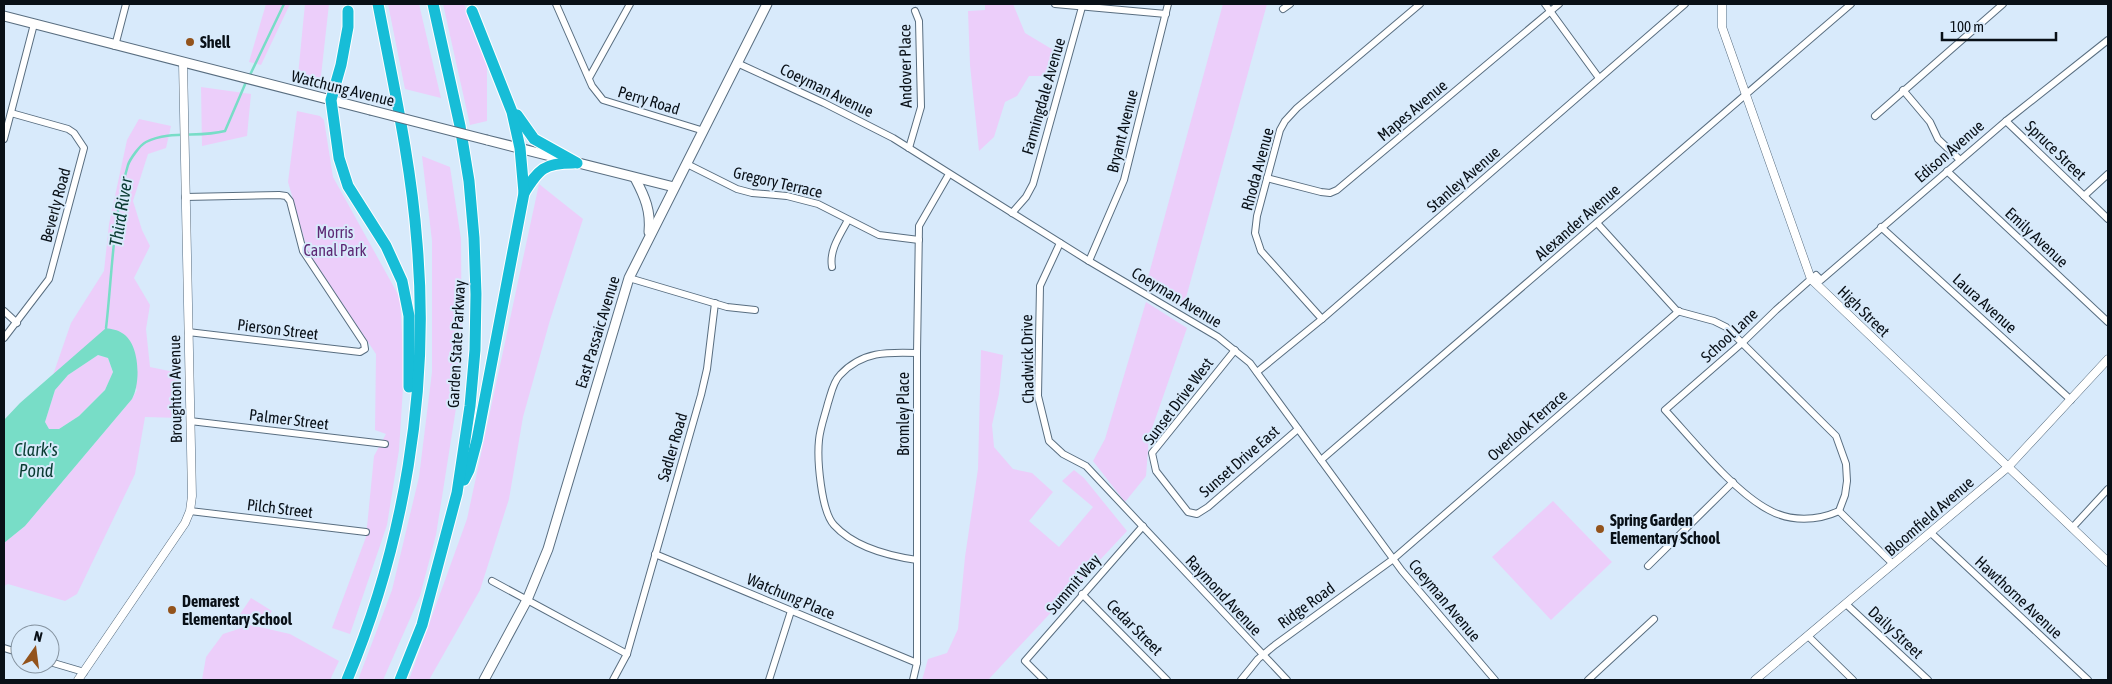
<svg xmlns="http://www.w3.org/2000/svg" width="2112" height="684" font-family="'Asap Condensed',sans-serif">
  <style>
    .green { fill: #eccefa }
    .water { fill: #78ddc7; fill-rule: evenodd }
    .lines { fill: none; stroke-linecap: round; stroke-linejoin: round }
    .stream { stroke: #78ddc7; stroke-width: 2.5 }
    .minor-casing { stroke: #596e80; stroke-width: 8 }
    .tertiary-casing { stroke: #596e80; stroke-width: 9 }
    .secondary-casing { stroke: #596e80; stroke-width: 11 }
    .motorway-casing { stroke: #fff; stroke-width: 13 }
    .minor { stroke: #fff; stroke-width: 6 }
    .tertiary { stroke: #fff; stroke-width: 8 }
    .secondary { stroke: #fff; stroke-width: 9 }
    .motorway { stroke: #17bdd7; stroke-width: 11 }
    .secondary-bridge-casing { stroke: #596e80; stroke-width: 11; stroke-linecap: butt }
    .secondary-bridge { stroke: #fff; stroke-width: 9 }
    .poi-dot { fill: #93531c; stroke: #d8eafb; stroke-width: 2 }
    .labels { text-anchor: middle; stroke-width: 4; stroke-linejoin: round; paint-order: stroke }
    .poi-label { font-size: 16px; font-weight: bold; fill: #091017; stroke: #d8eafb; text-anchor: start }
    .street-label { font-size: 16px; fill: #091017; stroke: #d8eafb }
    .park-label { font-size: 16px; fill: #5d2874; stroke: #d8eafb }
    .water-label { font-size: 18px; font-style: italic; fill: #0a3b32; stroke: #d8eafb }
  </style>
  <rect width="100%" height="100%" fill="#d8eafb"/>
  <!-- green -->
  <g class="green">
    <path d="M266 4H290L261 65 249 62Z"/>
    <path d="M305 4H329L321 76 318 80 298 75Z"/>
    <path d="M388 4H419L441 98 405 89Z"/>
    <path d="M443 4H464L487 60V121L470 125Z"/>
    <path d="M985 4H1013L1025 33 1050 48 1062 52 1056 76H1029L1017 96 1005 102 994 137 979 151 970 65 968 11 985 10Z"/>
    <path d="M1223 4H1267L1184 305 1147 281Z"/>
    <path d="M201 87 251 94 247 136 202 146Z"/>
    <path d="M297 111 320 116 324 120 333 177 400 298 404 372 399 450 387 525 350 634 332 628 366 537 374 456 386 434 375 430 376 354 308 252 288 182Z"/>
    <path d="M139 119 171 126 166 148 148 154 133 201 142 230 150 246 134 278 150 305 146 329 150 367 179 373 181 418 145 417 135 474 77 594 65 601 8 584 4 586V543L25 526 132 399 137 390 107 328 53 375 71 323 104 271 109 224 127 140Z"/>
    <path d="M422 156 450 167 461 239 462 370 436 535 420 596 383 680H358L392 590 419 477 432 372V241Z"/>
    <path d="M539 184 583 219 550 320 523 417 509 499 480 590 429 680H409L467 519Z"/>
    <path d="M1146 302 1187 328 1149 437 1146 476 1125 502 1093 461 1105 439Z"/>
    <path d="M981 350 1003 355 999 394 992 425 994 447 1013 469 1032 473 1053 492 1029 521 1059 547 1093 507 1062 481 1074 470 1084 478 1127 531 988 680H922L928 659 947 653 958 629 965 557 978 469Z"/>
    <path d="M98 355 108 358 113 373 105 390 79 416 59 429H49L45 422 55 390 68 375Z"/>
    <path d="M1553 501 1612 562 1551 620 1492 557Z"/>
    <path d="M251 598 272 611 265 621 256 615 249 624 238 617Z"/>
    <path d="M251 625 290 634 339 661 330 680H202L206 657 223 634Z"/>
  </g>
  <!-- water -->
  <path class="water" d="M106 328C111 329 118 330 122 333 140 343 141 383 132 399L25 526 4 543V420L20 403ZM98 355 108 358 113 372 105 390 79 416 59 429H49L45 422 55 390 68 375Z"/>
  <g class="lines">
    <!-- stream -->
    <g class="stream">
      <path d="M249 77 284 4"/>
      <path d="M106 328C112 277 113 214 128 165 130 159 140 145 146 142 170 130 199 138 225 131L246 82"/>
    </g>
    <!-- minor casing -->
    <g class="minor-casing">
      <g id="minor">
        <path d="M556 4 592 86 603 100 704 131"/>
        <path d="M1055 4 1166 14"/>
        <path d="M1545 4 1599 78"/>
        <path d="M1283 9 1290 4"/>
        <path d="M115 46 126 4"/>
        <path d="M737 63 824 103 893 138 1089 261 1218 337 1250 363 1402 571 1495 680"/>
        <path d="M589 78 630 4"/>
        <path d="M1903 90 1930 122 1938 139 1960 160"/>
        <path d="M1875 116 2003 4"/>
        <path d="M2006 121 2108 219"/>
        <path d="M4 139 34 24"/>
        <path d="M909 148 921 107 919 21 915 11"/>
        <path d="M687 164 737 189 752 193 787 196 818 204 879 235 919 240"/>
        <path d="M1947 171 2108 322"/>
        <path d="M1267 178 1321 192 1330 193 1337 190 1559 4"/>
        <path d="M2084 196 2108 174"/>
        <path d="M185 197 279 195 286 196 290 201 303 251 364 343 365 349 360 352 188 332"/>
        <path d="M1012 213 1026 197 1033 184 1082 7"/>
        <path d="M1597 223 1677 311 1714 321 1726 327 1836 436 1846 464 1847 481 1845 495 1839 511"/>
        <path d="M1881 227 2071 400"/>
        <path d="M1060 243 1040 286 1038 396 1049 441 1063 454 1086 466 1287 680"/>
        <path d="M1089 261 1124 180 1168 4"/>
        <path d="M832 267C829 250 840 235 848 220"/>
        <path d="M629 278 727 307 755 310"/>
        <path d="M4 311 17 323"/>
        <path d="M1322 319 1261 251 1255 233 1257 216 1280 130 1285 121 1297 108 1420 4"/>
        <path d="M4 338 49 279 84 148 74 133 68 129 11 113"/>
        <path d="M1235 350 1152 453 1156 471 1188 512 1197 514 1208 507 1298 429"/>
        <path d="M1257 372 1322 319 1685 4"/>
        <path d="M190 421 385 444"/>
        <path d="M1321 460 1851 4"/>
        <path d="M190 511 366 532"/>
        <path d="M1839 511C1817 521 1791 522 1769 510 1734 492 1692 439 1665 410L1742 343 1776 310 1811 279 1816 275 1821 280 2006 121 2108 40"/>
        <path d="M1839 511 1893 564"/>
        <path d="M2072 528 2108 489"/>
        <path d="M1931 533 2088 680"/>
        <path d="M655 554 917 663"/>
        <path d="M917 560C889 556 854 547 834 525 821 511 817 459 819 440 820 428 825 415 828 403 831 394 833 382 840 375 862 351 888 352 917 353"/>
        <path d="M1648 566 1733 482"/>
        <path d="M492 581 627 654"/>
        <path d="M1082 594 1167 680"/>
        <path d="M1846 604 1928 680"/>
        <path d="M1808 636 1853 680"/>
        <path d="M4 648 20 653"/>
        <path d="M50 662 84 672"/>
        <path d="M613 680 627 654 701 395 707 369 715 303"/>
        <path d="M769 680 791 611"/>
        <path d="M913 680 917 663V353L919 226 949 174"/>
        <path d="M1044 680 1025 661 1143 526"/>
        <path d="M1241 680 1258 659 1275 645 1392 560 1679 311"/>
        <path d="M1588 680 1654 619"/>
      </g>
    </g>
    <!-- tertiary casing -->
    <g class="tertiary-casing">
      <g id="tertiary">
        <path d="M1722 4V27L1811 279 2108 562"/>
        <path d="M78 680 185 523 190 511 192 496 183 63"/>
        <path d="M1755 680 2008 467 2108 359"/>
      </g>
    </g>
    <!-- secondary casing -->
    <g class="secondary-casing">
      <g id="secondary">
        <path d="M4 16 370 110"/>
        <path d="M487 140 674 187"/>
        <path d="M635 178C645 197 651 211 649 232"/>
        <path d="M484 680 527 600 548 549 629 278 767 4"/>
      </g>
    </g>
    <!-- motorway casing -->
    <g class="motorway-casing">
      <g id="motorway">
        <path d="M348 11V27L341 65 331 100 339 158 348 186 386 246 402 281 409 316V387"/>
        <path d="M517 115 534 139 577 163"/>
        <path d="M524 193C539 169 544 163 573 163"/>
        <path d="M464 480 469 470 477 440 524 193 520 148 512 112 472 11"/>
        <path d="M347 680C404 544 430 390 417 243 411 162 393 83 378 4"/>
        <path d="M400 680 422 625 457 493 470 406 475 350 476 294 474 238 469 181 460 126 433 4"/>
      </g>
    </g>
    <!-- minor -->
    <use href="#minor" class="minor"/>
    <!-- tertiary -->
    <use href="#tertiary" class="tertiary"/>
    <!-- secondary -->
    <use href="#secondary" class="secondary"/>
    <!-- motorway -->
    <use href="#motorway" class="motorway"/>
    <!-- secondary-bridge casing -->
    <g class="secondary-bridge-casing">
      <path id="secondary-bridge" d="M370 110 487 140"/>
    </g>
    <!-- secondary-bridge -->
    <use href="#secondary-bridge" class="secondary-bridge"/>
  </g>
  <!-- markers -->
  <g class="poi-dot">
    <circle cx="190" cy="42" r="5"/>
    <circle cx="1600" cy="529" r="5"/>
    <circle cx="172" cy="610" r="5"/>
  </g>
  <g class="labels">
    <!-- poi labels -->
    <g class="poi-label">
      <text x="200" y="48">Shell</text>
      <text x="1610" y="526">Spring Garden<tspan x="1610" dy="18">Elementary School</tspan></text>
      <text x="182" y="607">Demarest<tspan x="182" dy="18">Elementary School</tspan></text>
    </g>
    <!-- street labels -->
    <g class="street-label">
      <text transform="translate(905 66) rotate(-91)" y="6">Andover Place</text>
      <text transform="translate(343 88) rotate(14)" y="6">Watchung Avenue</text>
      <text transform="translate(827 90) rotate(26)" y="6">Coeyman Avenue</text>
      <text transform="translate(1043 96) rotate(-74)" y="6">Farmingdale Avenue</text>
      <text transform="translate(649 100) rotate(17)" y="6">Perry Road</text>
      <text transform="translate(1412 110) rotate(-40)" y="6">Mapes Avenue</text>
      <text transform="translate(1122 131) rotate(-76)" y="6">Bryant Avenue</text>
      <text transform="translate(2056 150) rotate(44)" y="6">Spruce Street</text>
      <text transform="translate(1949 151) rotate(-41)" y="6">Edison Avenue</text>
      <text transform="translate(1257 169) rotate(-75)" y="6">Rhoda Avenue</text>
      <text transform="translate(1463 179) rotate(-41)" y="6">Stanley Avenue</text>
      <text transform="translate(778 182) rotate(13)" y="6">Gregory Terrace</text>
      <text transform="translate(55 205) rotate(-75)" y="6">Beverly Road</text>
      <text transform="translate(1577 222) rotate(-41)" y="6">Alexander Avenue</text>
      <text transform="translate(2037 237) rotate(43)" y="6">Emily Avenue</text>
      <text transform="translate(1177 297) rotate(31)" y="6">Coeyman Avenue</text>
      <text transform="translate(1985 303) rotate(42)" y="6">Laura Avenue</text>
      <text transform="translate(1864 311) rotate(44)" y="6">High Street</text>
      <text transform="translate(278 329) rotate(7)" y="6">Pierson Street</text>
      <text transform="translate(597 332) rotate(-73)" y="6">East Passaic Avenue</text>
      <text transform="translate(1729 335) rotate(-43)" y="6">School Lane</text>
      <text transform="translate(456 344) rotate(-87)" y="6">Garden State Parkway</text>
      <text transform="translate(1027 359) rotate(-91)" y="6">Chadwick Drive</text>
      <text transform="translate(175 389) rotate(-91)" y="6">Broughton Avenue</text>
      <text transform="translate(1178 401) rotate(-53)" y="6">Sunset Drive West</text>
      <text transform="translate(903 414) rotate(-90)" y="6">Bromley Place</text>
      <text transform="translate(289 419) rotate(7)" y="6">Palmer Street</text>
      <text transform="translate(1527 425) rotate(-41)" y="6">Overlook Terrace</text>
      <text transform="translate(672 447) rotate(-74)" y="6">Sadler Road</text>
      <text transform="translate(1239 461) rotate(-41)" y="6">Sunset Drive East</text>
      <text transform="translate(280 508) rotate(7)" y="6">Pilch Street</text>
      <text transform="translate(1929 516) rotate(-41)" y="6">Bloomfield Avenue</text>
      <text transform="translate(1073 584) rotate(-49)" y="6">Summit Way</text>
      <text transform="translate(1224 595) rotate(47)" y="6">Raymond Avenue</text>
      <text transform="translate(791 596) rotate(23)" y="6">Watchung Place</text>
      <text transform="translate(2019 597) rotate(43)" y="6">Hawthorne Avenue</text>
      <text transform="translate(1445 600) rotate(50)" y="6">Coeyman Avenue</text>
      <text transform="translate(1306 605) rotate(-36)" y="6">Ridge Road</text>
      <text transform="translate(1135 627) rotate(45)" y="6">Cedar Street</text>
      <text transform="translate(1896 632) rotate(43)" y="6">Daily Street</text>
    </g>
    <!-- park labels -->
    <g class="park-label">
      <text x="335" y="238">Morris<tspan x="335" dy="18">Canal Park</tspan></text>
    </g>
    <!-- water labels -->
    <g class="water-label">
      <text transform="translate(121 212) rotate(-81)" y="6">Third River</text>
      <text x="36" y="456">Clark's<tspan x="36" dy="21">Pond</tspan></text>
    </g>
  </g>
  <!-- border -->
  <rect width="2112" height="684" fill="none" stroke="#091017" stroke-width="10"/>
  <!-- north arrow -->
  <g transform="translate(35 649) rotate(14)"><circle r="24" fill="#d8eafb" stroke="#8593a0"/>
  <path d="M0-4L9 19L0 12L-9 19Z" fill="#93531c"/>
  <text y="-8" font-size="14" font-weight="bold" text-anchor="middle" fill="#091017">N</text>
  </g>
  <!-- scale -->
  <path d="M1942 32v8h114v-8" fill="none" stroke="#091017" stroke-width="2.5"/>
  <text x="1950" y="32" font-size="15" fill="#091017" stroke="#d8eafb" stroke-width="4" paint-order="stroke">100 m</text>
</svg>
